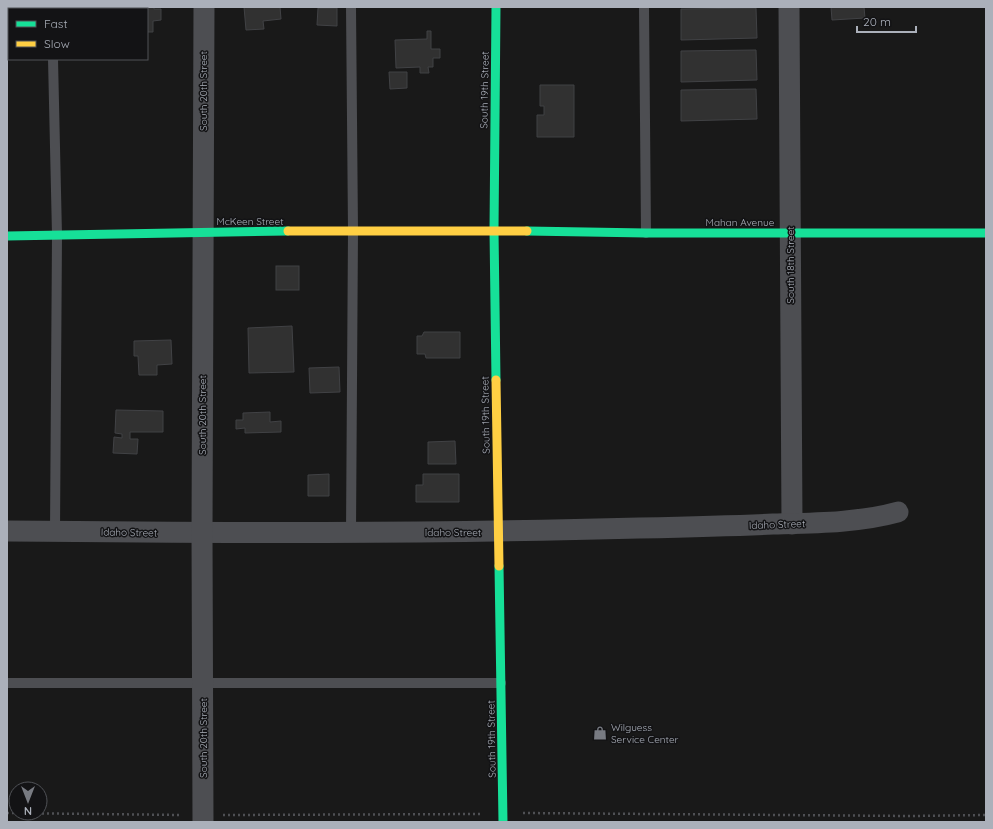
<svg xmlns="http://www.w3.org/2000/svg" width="993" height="829" font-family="Quicksand,sans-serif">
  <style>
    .building { fill: #313131; stroke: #414245 }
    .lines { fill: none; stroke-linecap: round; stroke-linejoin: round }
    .path { stroke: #4f5054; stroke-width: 2.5; stroke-dasharray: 2 3; stroke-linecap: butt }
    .lane { stroke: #4d4e52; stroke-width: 10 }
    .street { stroke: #4d4e52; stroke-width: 21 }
    .fast { stroke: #16e098; stroke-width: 9 }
    .slow { stroke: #ffcf43; stroke-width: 9 }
    .labels { text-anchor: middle; stroke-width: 3; stroke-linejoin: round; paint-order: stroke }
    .street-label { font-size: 10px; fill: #abb0ba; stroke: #131315 }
    .poi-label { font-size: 10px; fill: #abb0ba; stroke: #131315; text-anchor: start }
  </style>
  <rect width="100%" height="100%" fill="#191919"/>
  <!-- building -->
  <g class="building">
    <path d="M133 7H154V9H161V20L153 21V32H147V9H133Z"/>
    <path d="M244 7H280L281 19 263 21 264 29 246 30Z"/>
    <path d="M831 7H864L865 18 832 20Z"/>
    <path d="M318 8H337V26L317 25Z"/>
    <path d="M756 8 757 38 681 40V9Z"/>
    <path d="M427 31H431V49H440V58H433V67H428L429 73H420V67L396 68 395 40 427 39Z"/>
    <path d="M756 50 757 80 681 82V51Z"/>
    <path d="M389 72H407V88L390 89Z"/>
    <path d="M540 85H574V137H537V115H544V106H540Z"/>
    <path d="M756 89 757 119 681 121V90Z"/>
    <rect x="276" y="266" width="23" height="24"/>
    <path d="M292 326 294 372 249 373 248 328Z"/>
    <path d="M424 332H460V358H426L425 354H417V336H422Z"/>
    <path d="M171 340 172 364 157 365V375H139L138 356H134V341Z"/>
    <path d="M339 367 340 392 310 393 309 368Z"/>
    <path d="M116 410 163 411V432H130V439H138L137 454 113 453 114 437 122 438V434L115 433Z"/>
    <path d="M270 412V422L281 421V432L245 433V428L236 429V420H243V413Z"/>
    <path d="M455 441 456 464H428V442Z"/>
    <path d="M329 474V496H308V475Z"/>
    <path d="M423 474H459V502H416V485H423Z"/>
  </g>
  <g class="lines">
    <!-- path -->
    <g class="path">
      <path d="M7 813 182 815"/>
      <path d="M523 813 911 816 986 815"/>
      <path d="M223 815 482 814"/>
    </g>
    <!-- lane -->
    <g class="lane">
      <path d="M52 7V9"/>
      <path d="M351 7 353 231 351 532"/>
      <path d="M644 7 646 233"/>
      <path d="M53 59 57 235 55 531"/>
      <path d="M7 683H501"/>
    </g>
    <!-- street -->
    <g class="street">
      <path d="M789 7 792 524"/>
      <path d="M7 531C218 533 428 534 639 528 684 527 729 526 773 524 815 523 858 523 898 512"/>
      <path d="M203 822 202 533 204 7"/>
    </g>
    <!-- fast -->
    <g class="fast">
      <path d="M496 7 494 230 496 380"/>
      <path d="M527 231 646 233H986"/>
      <path d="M7 236 288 231"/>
      <path d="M499 566 503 822"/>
    </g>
    <!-- slow -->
    <g class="slow">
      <path d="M288 231H527"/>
      <path d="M496 380 499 566"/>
    </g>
  </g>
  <!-- icons -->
  <defs>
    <g id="shop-bare" transform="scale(1.08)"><path d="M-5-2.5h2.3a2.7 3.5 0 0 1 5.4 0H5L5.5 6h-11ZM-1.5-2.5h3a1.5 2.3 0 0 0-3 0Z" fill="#787b82" stroke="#131315" stroke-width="2.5" paint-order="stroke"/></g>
  </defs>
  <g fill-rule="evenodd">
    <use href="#shop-bare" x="600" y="733"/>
  </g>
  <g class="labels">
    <!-- street labels -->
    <g class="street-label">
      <text transform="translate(484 90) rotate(-89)" y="4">South 19th Street</text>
      <text transform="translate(203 91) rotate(-90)" y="4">South 20th Street</text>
      <text x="250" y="225">McKeen Street</text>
      <text x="740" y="226">Mahan Avenue</text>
      <text transform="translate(790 265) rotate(-90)" y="4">South 18th Street</text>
      <text transform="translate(202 415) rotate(-90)" y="4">South 20th Street</text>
      <text transform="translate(485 415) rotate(-91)" y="4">South 19th Street</text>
      <text transform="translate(777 524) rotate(-2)" y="4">Idaho Street</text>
      <text transform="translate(129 532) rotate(1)" y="4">Idaho Street</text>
      <text x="453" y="536">Idaho Street</text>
      <text transform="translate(203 738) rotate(-90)" y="4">South 20th Street</text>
      <text transform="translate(491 739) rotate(-91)" y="4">South 19th Street</text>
    </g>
    <!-- poi labels -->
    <g class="poi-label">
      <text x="611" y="731">Wilguess<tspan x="611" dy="12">Service Center</tspan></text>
    </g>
  </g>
  <!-- border -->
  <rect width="993" height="829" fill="none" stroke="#abb0ba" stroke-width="16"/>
  <!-- legend -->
  <rect x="8" y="8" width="140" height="52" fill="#131315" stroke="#505257"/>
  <rect x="16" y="21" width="20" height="6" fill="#16e098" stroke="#505257"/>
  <text x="44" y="28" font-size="12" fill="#abb0ba">Fast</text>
  <rect x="16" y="41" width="20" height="6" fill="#ffcf43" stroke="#505257"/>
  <text x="44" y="48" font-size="12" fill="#abb0ba">Slow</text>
  <!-- north arrow -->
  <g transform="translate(28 801) rotate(180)"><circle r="19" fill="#131315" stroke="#505257"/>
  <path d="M0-3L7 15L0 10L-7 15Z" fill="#787b82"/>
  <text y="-6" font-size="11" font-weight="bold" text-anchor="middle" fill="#abb0ba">N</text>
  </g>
  <!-- scale -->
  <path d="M857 26v6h59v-6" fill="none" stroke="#abb0ba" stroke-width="2"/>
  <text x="863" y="26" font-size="12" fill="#abb0ba" stroke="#131315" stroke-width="3" paint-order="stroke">20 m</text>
</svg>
